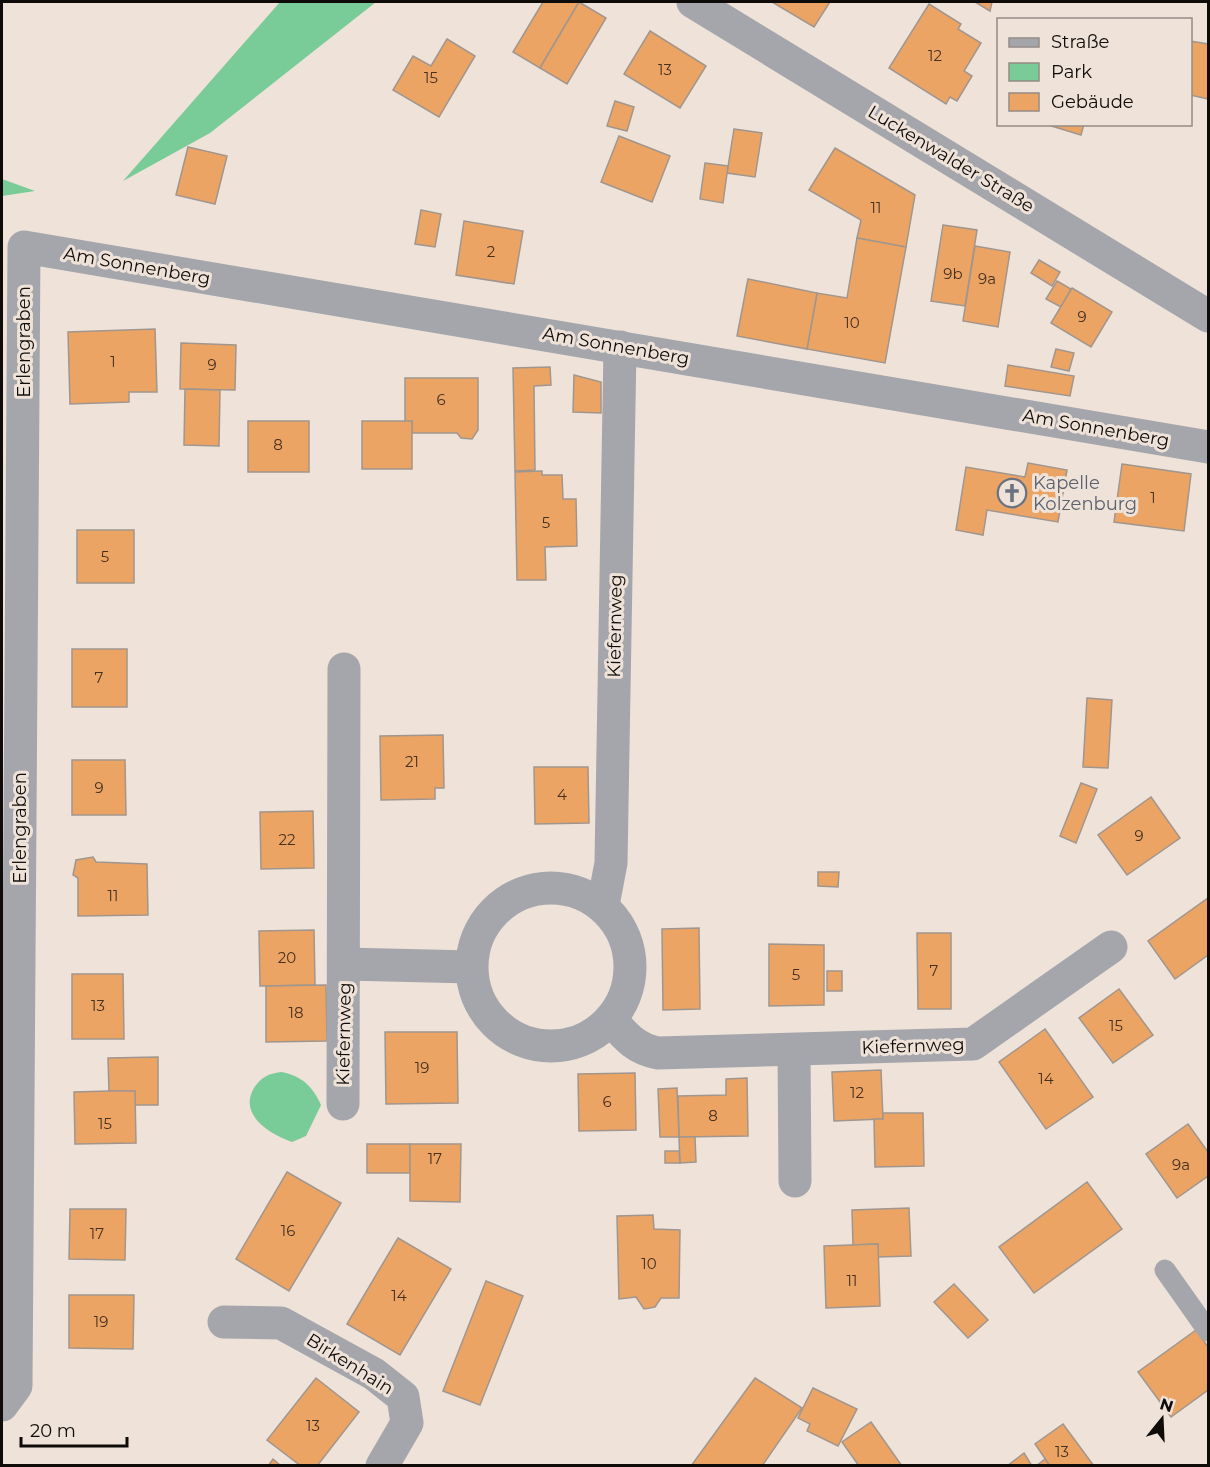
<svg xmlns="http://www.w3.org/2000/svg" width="1210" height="1467" font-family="Montserrat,sans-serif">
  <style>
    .green { fill: #79cb97 }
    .building { fill: #eca465; stroke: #a1968d; stroke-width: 1.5 }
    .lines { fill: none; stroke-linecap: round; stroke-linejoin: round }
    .service { stroke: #a4a6ac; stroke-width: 21 }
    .minor { stroke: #a4a6ac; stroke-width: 33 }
    .labels { text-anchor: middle; stroke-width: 6; stroke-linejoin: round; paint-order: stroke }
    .number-label { font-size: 15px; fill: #46311f }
    .street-label { font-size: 18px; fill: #0f0b08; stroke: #eee2d9 }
    .worship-label { font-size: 18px; fill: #5b616d; stroke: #eee2d9; text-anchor: start }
  </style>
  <rect width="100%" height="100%" fill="#eee2d9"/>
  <!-- green -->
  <g class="green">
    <path d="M280 2H376L210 133 123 181Z"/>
    <path d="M2 179 35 191 2 196Z"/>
    <path d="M282 1072C303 1077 312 1086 321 1105L306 1136 292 1142C270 1134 238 1115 254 1088 261 1077 270 1073 282 1072Z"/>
  </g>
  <!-- building -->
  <g class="building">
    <path d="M543 2H579L540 68 513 52Z"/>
    <path d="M579 2 606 18 567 84 540 68Z"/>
    <path d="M772 2H830L814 27Z"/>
    <path d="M975 2H992L990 11Z"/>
    <path d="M929 4 961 24 958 29 981 43 964 71 972 76 957 101 950 97 946 104 889 68Z"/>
    <path d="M650 31 706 66 680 108 624 74Z"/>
    <path d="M447 39 475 56 439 117 393 90 413 56 431 66Z"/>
    <path d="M1190 41 1208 44V99L1190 95Z"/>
    <path d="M615 101 634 107 627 131 607 126Z"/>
    <path d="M1045 124H1084L1081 135Z"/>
    <path d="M734 129 762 133 755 177 727 173Z"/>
    <path d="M619 136 670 156 652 202 601 182Z"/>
    <path d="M188 147 227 156 215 204 176 195Z"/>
    <path d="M835 148 915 195 906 247 857 238 861 220 809 190Z"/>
    <path d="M705 163 728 166 723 203 700 199Z"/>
    <path d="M421 210 441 214 435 247 415 244Z"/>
    <path d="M464 221 523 231 514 284 456 275Z"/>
    <path d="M943 225 977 230 965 306 931 301Z"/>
    <path d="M857 238 906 247 885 363 807 349 817 293 847 298Z"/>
    <path d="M975 246 1010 252 998 327 963 321Z"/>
    <path d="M1039 260 1060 272 1052 286 1031 273Z"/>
    <path d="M748 279 817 293 807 349 737 336Z"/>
    <path d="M1057 281 1071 289 1061 307 1046 299Z"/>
    <path d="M1072 288 1112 312 1091 347 1051 323Z"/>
    <path d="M155 329 157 392H129V402L70 404 68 332Z"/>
    <path d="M181 343 236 345 235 390 180 389Z"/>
    <path d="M1056 349 1074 353 1069 371 1051 367Z"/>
    <path d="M1008 365 1074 376 1070 396 1005 386Z"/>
    <path d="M550 367 551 385 534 386 535 470 515 471 513 368Z"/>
    <path d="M574 375 601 382V413L573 412Z"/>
    <path d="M405 378H478V430L472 439 461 438 457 433H412V421L405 422Z"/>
    <path d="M185 389 220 390 219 446 184 445Z"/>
    <rect x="248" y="421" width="61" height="51"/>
    <rect x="362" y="421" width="50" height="48"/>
    <path d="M1028 463 1067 470 1058 522 987 510 983 535 956 530 966 467 1025 477Z"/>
    <path d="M1122 464 1191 474 1184 531 1114 522Z"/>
    <path d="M542 471V475H562L563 499H576L577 546 545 547 546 580H517L515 472Z"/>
    <rect x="77" y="530" width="57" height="53"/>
    <rect x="72" y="649" width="55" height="58"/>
    <path d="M1087 698 1112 700 1108 768 1083 767Z"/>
    <path d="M443 735 444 788H435V799L381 800 380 736Z"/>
    <path d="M72 760H125L126 815H72Z"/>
    <path d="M534 767H588L589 823 535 824Z"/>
    <path d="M1081 783 1097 789 1076 843 1060 836Z"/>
    <path d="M1151 797 1180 838 1127 875 1098 835Z"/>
    <path d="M313 811 314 868 261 869 260 812Z"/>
    <path d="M93 857 96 862 147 864 148 915 78 916V878L73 875 76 860Z"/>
    <path d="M818 872H839L838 887 818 886Z"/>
    <path d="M1208 898V955L1175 979 1148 941Z"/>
    <path d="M699 928 700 1009 663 1010 662 929Z"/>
    <path d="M314 930 315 985 260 986 259 931Z"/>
    <path d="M917 933H951V1009H918Z"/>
    <path d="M769 944 824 945V1005L769 1006Z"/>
    <rect x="827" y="971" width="15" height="20"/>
    <path d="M72 974H123L124 1039H72Z"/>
    <path d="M326 985 327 1041 266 1042V986Z"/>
    <path d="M1119 989 1153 1035 1113 1063 1079 1018Z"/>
    <path d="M1045 1029 1093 1097 1046 1129 999 1062Z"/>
    <path d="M385 1032H457L458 1103 386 1104Z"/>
    <path d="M158 1057V1105H135V1091H109L108 1058Z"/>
    <path d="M881 1070 883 1119 834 1121 832 1072Z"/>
    <path d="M635 1073 636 1130 579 1131 578 1074Z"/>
    <path d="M747 1078 748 1136 679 1137 678 1096 726 1095V1079Z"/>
    <path d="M677 1088 679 1137H660L658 1089Z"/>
    <path d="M109 1091H135L136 1143 75 1144 74 1092Z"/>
    <path d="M883 1113H923L924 1166 875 1167 874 1119H883Z"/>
    <path d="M1188 1124 1208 1152V1176L1177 1198 1146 1154Z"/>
    <path d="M679 1137H695L696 1162 680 1163Z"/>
    <rect x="367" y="1144" width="43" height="29"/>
    <path d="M410 1144H461L460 1202 410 1201Z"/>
    <path d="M665 1151H679L680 1163H665Z"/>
    <path d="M287 1172 341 1203 289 1291 236 1259Z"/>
    <path d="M1087 1182 1122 1229 1034 1293 999 1247Z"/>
    <path d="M909 1208 911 1256 878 1257V1244L853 1245 852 1210Z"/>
    <path d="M70 1209H126L125 1260 69 1259Z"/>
    <path d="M653 1215 654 1229 680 1230 679 1298H661L655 1307 644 1309 636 1297 619 1299 617 1216Z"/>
    <path d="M398 1238 451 1269 400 1355 347 1324Z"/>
    <path d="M878 1244 880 1306 826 1308 824 1246Z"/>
    <path d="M486 1281 523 1296 480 1405 443 1391Z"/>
    <path d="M954 1284 988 1320 968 1338 934 1302Z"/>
    <path d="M69 1295H134L133 1349 69 1348Z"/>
    <path d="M1196 1330 1208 1347V1390L1171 1417 1138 1372Z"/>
    <path d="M316 1378 359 1412 317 1466H301L267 1440Z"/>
    <path d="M755 1378 802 1408 762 1466H691Z"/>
    <path d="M813 1388 857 1409 838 1446 807 1431 810 1424 798 1418Z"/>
    <path d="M871 1422 902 1466H859L842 1442Z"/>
    <path d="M1063 1424 1094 1466H1050L1035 1444Z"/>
    <path d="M1024 1453 1032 1466H1007Z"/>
    <path d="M273 1459 281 1466H268Z"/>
    <path d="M1045 1459 1050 1466H1036Z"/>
  </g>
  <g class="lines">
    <!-- service -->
    <path class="service" d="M1165 1270 1208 1331"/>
    <!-- minor -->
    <g class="minor">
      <path d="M693 2 1208 316"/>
      <circle cx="551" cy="967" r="79"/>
      <path d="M603 905 611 863 620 347"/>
      <path d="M345 964 471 967"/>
      <path d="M612 1021C626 1037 636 1049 658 1053L973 1044 1111 947"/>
      <path d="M794 1050 795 1181"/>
      <path d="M343 1104 344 669"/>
      <path d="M224 1322 281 1323 374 1374 403 1397 407 1423 382 1466"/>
      <path d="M2 1405 16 1386 24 247 1208 447"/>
    </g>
  </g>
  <!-- icons -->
  <defs>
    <g id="church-ring" transform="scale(1.5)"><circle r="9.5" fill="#eee2d9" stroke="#6b7280" stroke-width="1.5"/><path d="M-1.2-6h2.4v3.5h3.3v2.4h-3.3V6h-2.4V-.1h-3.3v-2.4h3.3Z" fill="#6b7280"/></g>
  </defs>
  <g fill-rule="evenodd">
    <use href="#church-ring" x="1012" y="493"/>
  </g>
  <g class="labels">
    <!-- number labels -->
    <g class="number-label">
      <text x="935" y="61">12</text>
      <text x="665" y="75">13</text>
      <text x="431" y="83">15</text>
      <text x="876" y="213">11</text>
      <text x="491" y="257">2</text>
      <text x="953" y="279">9b</text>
      <text x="987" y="284">9a</text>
      <text x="1082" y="322">9</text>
      <text x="852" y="328">10</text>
      <text x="113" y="367">1</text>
      <text x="212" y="370">9</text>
      <text x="441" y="405">6</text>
      <text x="278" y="450">8</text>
      <text x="1153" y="503">1</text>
      <text x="546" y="528">5</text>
      <text x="105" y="562">5</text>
      <text x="99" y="683">7</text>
      <text x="412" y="767">21</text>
      <text x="99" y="793">9</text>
      <text x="562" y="800">4</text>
      <text x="1139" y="841">9</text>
      <text x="287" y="845">22</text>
      <text x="113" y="901">11</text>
      <text x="287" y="963">20</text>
      <text x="934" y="976">7</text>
      <text x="796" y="980">5</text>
      <text x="98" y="1011">13</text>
      <text x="296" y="1018">18</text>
      <text x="1116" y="1031">15</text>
      <text x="422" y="1073">19</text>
      <text x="1046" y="1084">14</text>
      <text x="857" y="1098">12</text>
      <text x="607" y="1107">6</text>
      <text x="713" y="1121">8</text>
      <text x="105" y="1129">15</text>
      <text x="435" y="1164">17</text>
      <text x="1181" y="1170">9a</text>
      <text x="288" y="1236">16</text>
      <text x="97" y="1239">17</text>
      <text x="649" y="1269">10</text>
      <text x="852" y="1286">11</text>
      <text x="399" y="1301">14</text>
      <text x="101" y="1327">19</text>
      <text x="313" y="1431">13</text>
      <text x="1062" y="1457">13</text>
    </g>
    <!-- street labels -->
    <g class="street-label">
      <text transform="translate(951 159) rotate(31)" y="6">Luckenwalder Straße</text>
      <text transform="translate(137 266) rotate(10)" y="6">Am Sonnenberg</text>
      <text transform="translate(24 342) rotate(-90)" y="6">Erlengraben</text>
      <text transform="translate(616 346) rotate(10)" y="6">Am Sonnenberg</text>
      <text transform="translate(1096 428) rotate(10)" y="6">Am Sonnenberg</text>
      <text transform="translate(615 626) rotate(-89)" y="6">Kiefernweg</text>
      <text transform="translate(20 828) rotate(-90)" y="6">Erlengraben</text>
      <text transform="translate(344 1034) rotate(-89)" y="6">Kiefernweg</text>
      <text transform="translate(913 1046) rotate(-2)" y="6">Kiefernweg</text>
      <text transform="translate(350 1364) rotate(32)" y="6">Birkenhain</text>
    </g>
    <!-- worship labels -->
    <g class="worship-label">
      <text x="1033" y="489">Kapelle<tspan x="1033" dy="21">Kolzenburg</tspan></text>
    </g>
  </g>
  <!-- border -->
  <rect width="1210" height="1467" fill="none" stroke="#0f0b08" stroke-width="6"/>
  <!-- legend -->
  <rect x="997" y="18" width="195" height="108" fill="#eee2d9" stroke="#958c85" stroke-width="1.5"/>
  <rect x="1009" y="38" width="30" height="9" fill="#a4a6ac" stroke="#958c85" stroke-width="1.5"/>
  <text x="1051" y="48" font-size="18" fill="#0f0b08">Straße</text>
  <rect x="1009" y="63" width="30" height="18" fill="#79cb97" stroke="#958c85" stroke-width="1.5"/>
  <text x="1051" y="78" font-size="18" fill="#0f0b08">Park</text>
  <rect x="1009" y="93" width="30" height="18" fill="#eca465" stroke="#958c85" stroke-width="1.5"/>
  <text x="1051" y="108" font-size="18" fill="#0f0b08">Gebäude</text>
  <!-- north arrow -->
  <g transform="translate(1162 1419) rotate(18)" stroke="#eee2d9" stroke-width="4.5" paint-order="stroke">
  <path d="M0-4.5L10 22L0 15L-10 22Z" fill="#0f0b08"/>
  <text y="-9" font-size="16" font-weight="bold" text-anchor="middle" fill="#0f0b08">N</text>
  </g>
  <!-- scale -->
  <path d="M21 1437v9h106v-9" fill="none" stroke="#0f0b08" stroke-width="3"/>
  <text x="30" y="1437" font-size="18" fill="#0f0b08" stroke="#eee2d9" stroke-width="4.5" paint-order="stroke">20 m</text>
</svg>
